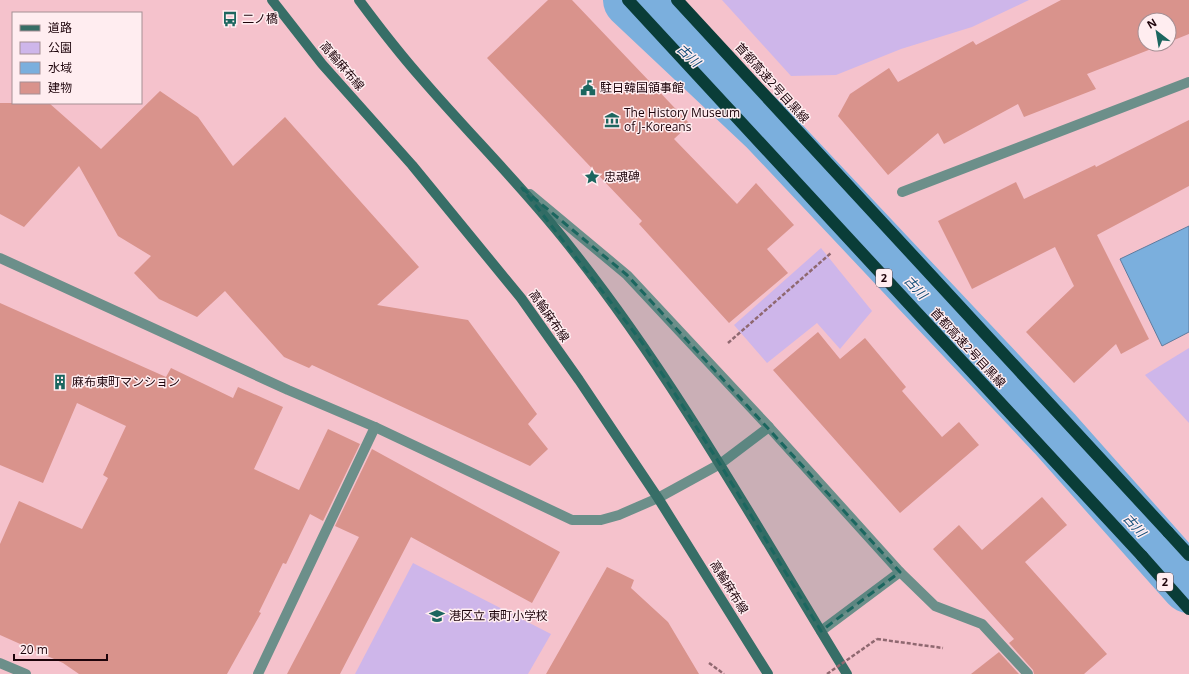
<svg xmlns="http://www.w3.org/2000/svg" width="1189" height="674" font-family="'Open Sans','Noto Sans JP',sans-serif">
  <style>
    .green { fill: #ceb6ea }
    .water { fill: #7bafdd; stroke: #5f7b9e }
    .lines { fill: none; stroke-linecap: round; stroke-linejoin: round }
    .river { stroke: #7bafdd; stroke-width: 56 }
    .building { fill: #d9938c }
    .path { stroke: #8f6870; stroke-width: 2.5; stroke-dasharray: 4 2; stroke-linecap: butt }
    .street { stroke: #6c8f8a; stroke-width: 10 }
    .secondary { stroke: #376e67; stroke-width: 10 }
    .highway { stroke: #0a3d38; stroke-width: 12 }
    .path-bridge { stroke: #8f6870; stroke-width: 2.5; stroke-dasharray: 4 2; stroke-linecap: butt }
    .highway-bridge { stroke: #0a3d38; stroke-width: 12 }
    .marked { fill: #1c665f; fill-opacity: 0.2; stroke: #1c665f; stroke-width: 3; stroke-dasharray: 8 5; stroke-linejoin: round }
    .labels { text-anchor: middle; stroke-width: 3; stroke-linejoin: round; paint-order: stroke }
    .shield { fill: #ffedf0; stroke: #61494f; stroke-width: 1 }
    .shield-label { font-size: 11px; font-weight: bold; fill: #1d030a }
    .poi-label { font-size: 12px; fill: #1d030a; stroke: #ffedf0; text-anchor: start }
    .street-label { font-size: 12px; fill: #1d030a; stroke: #ffedf0 }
    .water-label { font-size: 13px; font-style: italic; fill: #0f4b77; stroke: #ffedf0 }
  </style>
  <rect width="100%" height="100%" fill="#f5c2cc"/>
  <!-- green -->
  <g class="green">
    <path d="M722 0H1029L972 27 901 49 836 75 791 76Z"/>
    <path d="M821 248 872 311 840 349 817 323 767 363 734 325Z"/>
    <path d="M1189 348V423L1145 375Z"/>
    <path d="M413 563 551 634 528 674H355Z"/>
  </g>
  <!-- water -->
  <path class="water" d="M1189 226V332L1162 346 1120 259Z"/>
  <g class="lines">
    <!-- river -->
    <path class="river" d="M631 0 766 127 1055 434 1189 585"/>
  </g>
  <!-- building -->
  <g class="building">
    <path d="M548 0H572L690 124 674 139 737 204 756 183 794 225 767 249 788 273 729 323 639 224 642 221 487 58Z"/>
    <path d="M1061 0H1189V34L1169 42V20H1145V44H1164L1087 74 1096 89 1024 117 1018 104 944 144 938 133 888 175 838 116 850 94 889 68 898 82 973 41 976 45Z"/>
    <path d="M160 91 198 117 233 166 285 117 419 267 377 305 468 320 537 414 528 424 548 449 530 466 312 365 309 368 284 357 225 291 197 317 159 299 134 273 151 256 118 236 79 166 24 227 0 214V103H49L101 149Z"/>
    <path d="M1189 120V186L1097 235 1149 339 1121 354 1116 344 1074 383 1026 332 1074 286 1055 247 972 289 938 221 1016 182 1024 199 1095 165 1096 167Z"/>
    <path d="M0 303 166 377 171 368 233 398 238 387 283 407 254 469 299 490 328 429 360 444 323 521 310 514 286 564 283 563 259 612 261 613 227 674H79L63 663 0 635V544L19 501 82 529 108 478 103 475 126 426 77 403 43 483 0 465Z"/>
    <path d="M818 332 840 359 865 338 906 387 902 391 942 437 959 422 979 445 900 513 773 370Z"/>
    <path d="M372 449 560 552 532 603 411 537 340 674H287L359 537 335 526Z"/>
    <path d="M1042 497 1067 525 1025 562 1107 654 1084 674H1034L1033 670 1009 643 1014 639 933 549 959 525 982 550Z"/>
    <path d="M607 567 634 580 631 588 668 622 699 674H546Z"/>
    <path d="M999 652 1019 674H971Z"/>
  </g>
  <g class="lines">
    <!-- path -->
    <g class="path">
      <path d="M728 343 831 253"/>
      <path d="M877 639 943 648"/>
      <path d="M709 663 724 674"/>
    </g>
    <!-- street -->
    <g class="street">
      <path d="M902 192 1189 82"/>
      <path d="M0 258 288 390 375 427 572 520H601L619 515 658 498 720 464 769 427 627 275 530 194"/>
      <path d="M769 427 900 572 821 631"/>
      <path d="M900 572 935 606 982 624 1028 674"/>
      <path d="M0 663 26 674"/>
      <path d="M258 674 375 427"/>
    </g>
    <!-- secondary -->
    <g class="secondary">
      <path d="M272 0 322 64 412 165 521 298 579 380 658 498 768 674"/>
      <path d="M359 0C379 27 400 54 422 79 472 137 527 191 574 252 678 384 759 531 847 674"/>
    </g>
    <!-- highway -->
    <g class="highway">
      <path d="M1168 532 1189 555"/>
      <path d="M1142 556 1189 609"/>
    </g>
    <!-- path-bridge -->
    <path class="path-bridge" d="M827 674 877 639"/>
    <!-- highway-bridge -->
    <g class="highway-bridge">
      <path d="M628 0 1142 556"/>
      <path d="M677 0 1168 532"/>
    </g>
  </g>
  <!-- marked area -->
  <path class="marked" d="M522 188 627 275 900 572 821 631 720 464 641 341Z"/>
  <!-- icons -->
  <defs>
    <g id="bus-bare" transform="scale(1.2)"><path d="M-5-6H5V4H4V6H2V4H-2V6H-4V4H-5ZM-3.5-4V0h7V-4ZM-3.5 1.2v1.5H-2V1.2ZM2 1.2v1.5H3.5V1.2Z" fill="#1c665f" stroke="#ffedf0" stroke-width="2.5" paint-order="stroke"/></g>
    <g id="civic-bare" transform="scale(1.2)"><path d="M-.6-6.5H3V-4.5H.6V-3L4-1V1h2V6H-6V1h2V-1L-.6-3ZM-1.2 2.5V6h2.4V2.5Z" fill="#1c665f" stroke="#ffedf0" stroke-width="2.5" paint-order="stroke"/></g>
    <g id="museum-bare" transform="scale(1.2)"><path d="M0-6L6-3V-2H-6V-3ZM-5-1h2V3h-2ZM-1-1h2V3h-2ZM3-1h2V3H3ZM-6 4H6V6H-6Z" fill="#1c665f" stroke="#ffedf0" stroke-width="2.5" paint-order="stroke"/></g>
    <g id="sight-bare" transform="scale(1.2)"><path d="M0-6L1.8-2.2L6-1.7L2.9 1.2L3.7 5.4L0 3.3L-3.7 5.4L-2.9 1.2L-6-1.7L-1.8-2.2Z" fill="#1c665f" stroke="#ffedf0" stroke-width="2.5" paint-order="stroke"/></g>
    <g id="building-bare" transform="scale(1.2)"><path d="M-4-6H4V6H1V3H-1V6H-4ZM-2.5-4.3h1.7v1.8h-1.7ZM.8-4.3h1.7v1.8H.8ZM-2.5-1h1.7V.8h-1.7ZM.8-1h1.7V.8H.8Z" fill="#1c665f" stroke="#ffedf0" stroke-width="2.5" paint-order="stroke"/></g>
    <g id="school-bare" transform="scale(1.2)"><path d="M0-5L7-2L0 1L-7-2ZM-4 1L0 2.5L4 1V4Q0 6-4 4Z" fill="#1c665f" stroke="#ffedf0" stroke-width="2.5" paint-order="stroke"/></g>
  </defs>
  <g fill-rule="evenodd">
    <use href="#bus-bare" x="230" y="19"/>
    <use href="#civic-bare" x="588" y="88"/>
    <use href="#museum-bare" x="612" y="120"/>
    <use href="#sight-bare" x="592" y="177"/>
    <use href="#building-bare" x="60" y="382"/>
    <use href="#school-bare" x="437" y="616"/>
  </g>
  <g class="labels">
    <!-- shield labels -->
    <g class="shield">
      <rect x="876" y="269" width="16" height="18" rx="3"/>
      <rect x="1157" y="573" width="16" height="18" rx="3"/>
    </g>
    <g class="shield-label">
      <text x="884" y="282">2</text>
      <text x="1165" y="586">2</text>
    </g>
    <!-- poi labels -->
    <g class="poi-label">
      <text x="242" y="23">二ノ橋</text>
      <text x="600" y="92">駐日韓国領事館</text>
      <text x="624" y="117">The History Museum<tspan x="624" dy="14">of J-Koreans</tspan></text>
      <text x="604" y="181">忠魂碑</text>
      <text x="72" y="386">麻布東町マンション</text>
      <text x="449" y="620">港区立 東町小学校</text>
    </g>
    <!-- street labels -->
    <g class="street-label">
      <text transform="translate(342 66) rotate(49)" y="4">高輪麻布線</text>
      <text transform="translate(772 83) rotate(48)" y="4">首都高速2号目黒線</text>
      <text transform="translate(549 316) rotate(55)" y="4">高輪麻布線</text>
      <text transform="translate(968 348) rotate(47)" y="4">首都高速2号目黒線</text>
      <text transform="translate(729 587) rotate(58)" y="4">高輪麻布線</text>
    </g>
    <!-- water labels -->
    <g class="water-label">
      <text transform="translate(689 55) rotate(43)" y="5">古川</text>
      <text transform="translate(916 287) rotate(47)" y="5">古川</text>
      <text transform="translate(1135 525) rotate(48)" y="5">古川</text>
    </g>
  </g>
  <!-- legend -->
  <rect x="12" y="12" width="130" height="92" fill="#ffedf0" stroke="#a58f94"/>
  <rect x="20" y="25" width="20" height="6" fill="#376e67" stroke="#a58f94"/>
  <text x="48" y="32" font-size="12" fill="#1d030a">道路</text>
  <rect x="20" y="42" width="20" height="12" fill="#ceb6ea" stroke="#a58f94"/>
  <text x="48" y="52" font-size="12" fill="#1d030a">公園</text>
  <rect x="20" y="62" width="20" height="12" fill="#7bafdd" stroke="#a58f94"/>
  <text x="48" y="72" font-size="12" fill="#1d030a">水域</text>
  <rect x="20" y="82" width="20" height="12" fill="#d9938c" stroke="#a58f94"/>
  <text x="48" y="92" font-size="12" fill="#1d030a">建物</text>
  <!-- north arrow -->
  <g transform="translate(1157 32) rotate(329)"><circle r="19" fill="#ffedf0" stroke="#a58f94"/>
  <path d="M0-3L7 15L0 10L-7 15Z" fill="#1c665f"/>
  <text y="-6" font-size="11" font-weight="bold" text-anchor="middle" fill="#1d030a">N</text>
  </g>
  <!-- scale -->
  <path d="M14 654v6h93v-6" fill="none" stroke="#1d030a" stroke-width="2"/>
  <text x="20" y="654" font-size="12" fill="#1d030a" stroke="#ffedf0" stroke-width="3" paint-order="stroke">20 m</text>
</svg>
